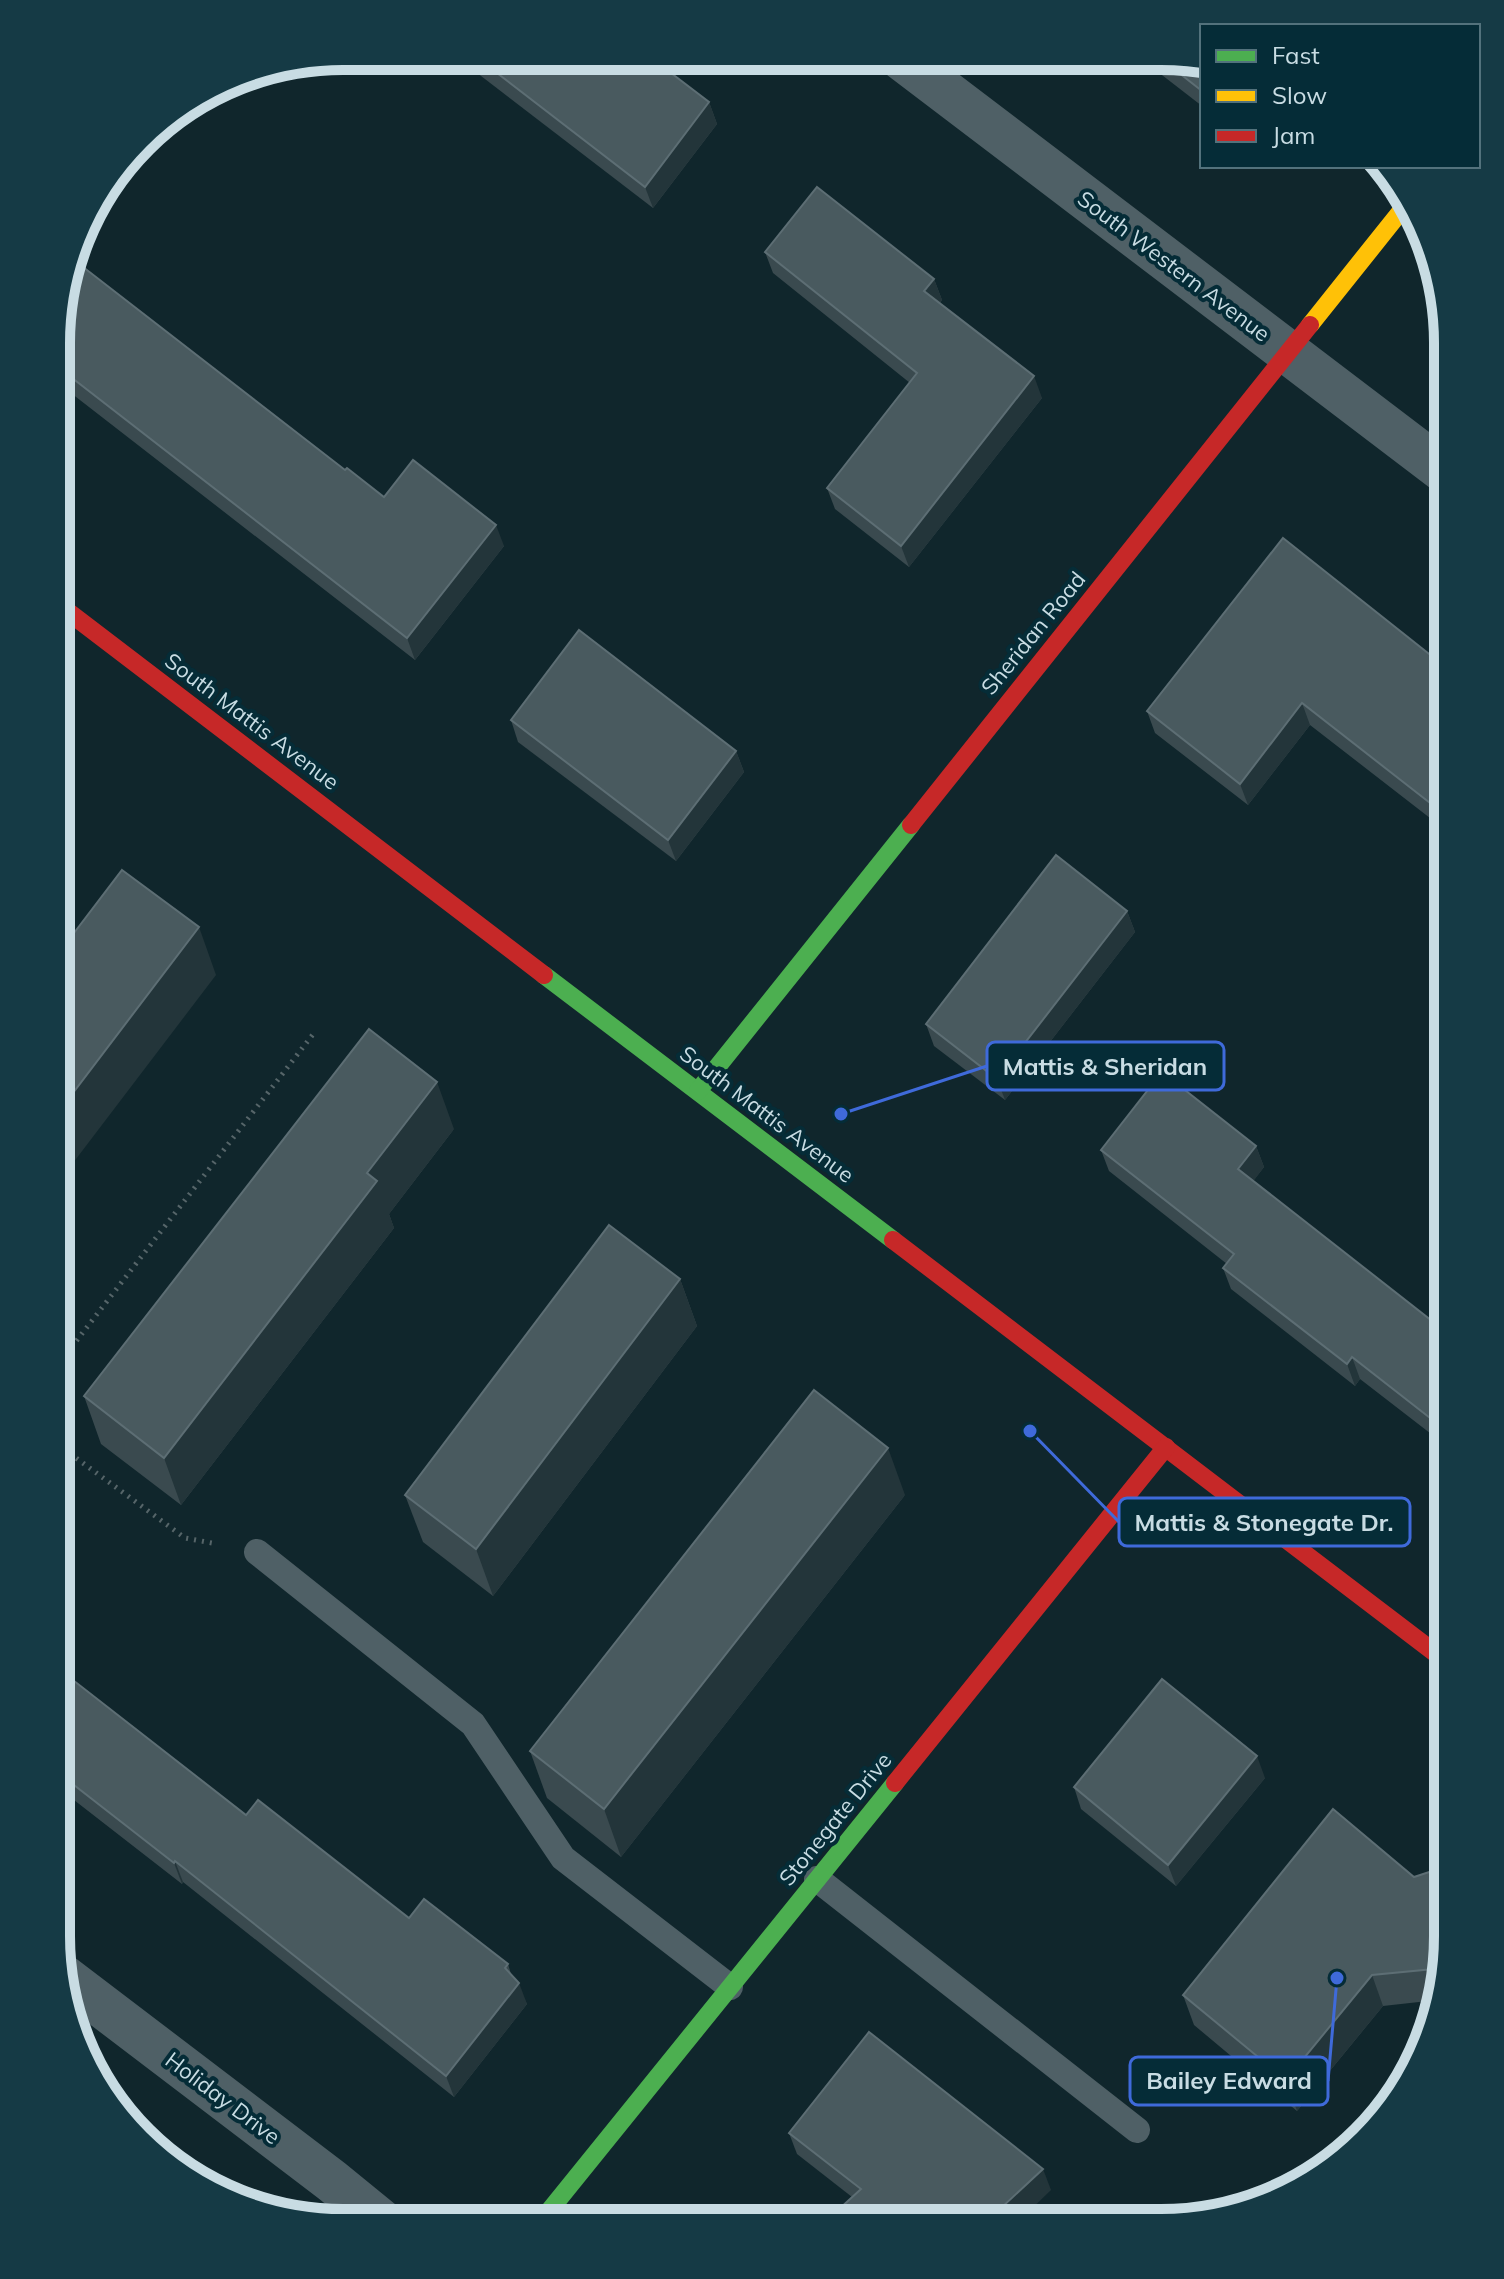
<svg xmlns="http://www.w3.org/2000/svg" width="1504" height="2279" font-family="Mulish,sans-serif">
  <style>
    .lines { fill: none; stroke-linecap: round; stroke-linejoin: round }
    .path { stroke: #566569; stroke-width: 5; stroke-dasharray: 2 6; stroke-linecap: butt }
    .lane { stroke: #4f6066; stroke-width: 26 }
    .street { stroke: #4f6066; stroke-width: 44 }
    .fast { stroke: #4caf50; stroke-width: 18 }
    .slow { stroke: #ffc107; stroke-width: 18 }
    .jam { stroke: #c62828; stroke-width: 18 }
    .wall { fill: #3a4a4f }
    .shaded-wall { fill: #23353a }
    .building { fill: #495a5f; stroke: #5d6e74; stroke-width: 2 }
    .labels { text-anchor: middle; stroke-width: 8; stroke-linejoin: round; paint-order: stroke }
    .street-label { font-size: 22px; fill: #c8dce3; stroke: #052c37 }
    .rim { fill: none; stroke: #c8dce3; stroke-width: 10 }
    .leader { fill: none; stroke: #3f6ada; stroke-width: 3 }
    .callout-dot { fill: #3f6ada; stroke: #052c37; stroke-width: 3 }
    .callout { fill: #052c37; stroke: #3f6ada; stroke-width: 3 }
    .callout-label { font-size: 24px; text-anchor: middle; font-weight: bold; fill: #c8dce3 }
  </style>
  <rect width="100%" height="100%" fill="#10262c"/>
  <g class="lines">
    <!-- path -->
    <g class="path">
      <path d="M57 1366 314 1033"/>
      <path d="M57 1444 185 1538 212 1543"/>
    </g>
    <!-- lane -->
    <g class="lane">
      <path d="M257 1552 473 1724 563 1858 730 1987"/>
      <path d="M817 1879 1137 2130"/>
    </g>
    <!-- street -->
    <g class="street">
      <path d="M901 58 1448 474"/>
      <path d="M64 1977 332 2181 381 2221"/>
    </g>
    <!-- fast -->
    <g class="fast">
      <path d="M544 975 893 1240"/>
      <path d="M698 1091 911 825"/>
      <path d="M541 2221 895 1783"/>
    </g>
    <!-- slow -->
    <path class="slow" d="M1310 325 1405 206"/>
    <!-- jam -->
    <g class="jam">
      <path d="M58 604 544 975"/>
      <path d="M911 825 1310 325"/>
      <path d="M893 1240 1447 1662"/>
      <path d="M895 1783 1166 1447"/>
    </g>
  </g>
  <!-- wall -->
  <g class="wall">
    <path d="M455 56 650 57 709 102 717 124 653 208Z"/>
    <path d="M1140 58 1199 59 1202 60V106Z"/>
    <path d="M765 252 934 279 942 300 940 303 1042 398 909 567 835 509 827 488 910 383 773 273Z"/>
    <path d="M59 305 345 470 384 497 504 546 415 660 58 383Z"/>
    <path d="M1448 669V832L1310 725 1248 805 1155 733 1147 711Z"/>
    <path d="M511 720 736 751 744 772 676 861 518 742Z"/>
    <path d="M1127 911 1135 932 1005 1100 934 1046 926 1024Z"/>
    <path d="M454 1129 389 1214 394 1228 181 1505 101 1444 84 1396Z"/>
    <path d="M1256 1146 1264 1167 1253 1181 1436 1324 1448 1317V1447L1360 1379 1355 1386 1231 1289 1223 1268 1227 1264 1109 1171 1101 1150Z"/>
    <path d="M680 1279 697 1326 493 1596 423 1542 405 1495Z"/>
    <path d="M905 1495 621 1857 547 1798 530 1751Z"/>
    <path d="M56 1662 74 1681 246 1815 409 1918 508 1964 511 1974 527 2004 454 2097 183 1882 182 1884 56 1786Z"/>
    <path d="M1265 1778 1176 1886 1081 1809 1074 1787Z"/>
    <path d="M1414 1877 1446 1900 1447 1955 1437 2000 1383 2006 1297 2111 1194 2025 1183 1995Z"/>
    <path d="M789 2133 1051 2190 852 2197 797 2154Z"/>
  </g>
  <!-- shaded-wall -->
  <g class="shaded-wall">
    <path d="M709 102 717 124 653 208 645 187Z"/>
    <path d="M934 279 942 300 932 312 924 291Z"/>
    <path d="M1034 376 1042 398 909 567 901 546Z"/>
    <path d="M496 525 504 546 415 660 407 638Z"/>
    <path d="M1302 703 1310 725 1248 805 1240 784Z"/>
    <path d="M736 751 744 772 676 861 668 840Z"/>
    <path d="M1127 911 1135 932 1005 1100 997 1079Z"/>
    <path d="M199 927 216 975 57 1184V1114Z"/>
    <path d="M437 1082 454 1129 389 1214 394 1228 181 1505 164 1458 367 1173Z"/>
    <path d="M1256 1146 1264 1167 1246 1191 1238 1169Z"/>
    <path d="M680 1279 697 1326 493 1596 476 1549Z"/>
    <path d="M1352 1357 1360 1379 1355 1386 1347 1364Z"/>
    <path d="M888 1448 905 1495 621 1857 604 1809Z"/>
    <path d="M1257 1756 1265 1778 1176 1886 1168 1865Z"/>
    <path d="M175 1861 183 1882 182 1884 174 1863Z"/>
    <path d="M1435 1870 1446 1900 1447 1955 1445 1967Z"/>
    <path d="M1372 1975 1383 2006 1297 2111 1286 2080Z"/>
    <path d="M519 1983 527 2004 454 2097 446 2076Z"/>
    <path d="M1043 2169 1051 2190 1017 2223 986 2222Z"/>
  </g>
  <!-- building -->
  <g class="building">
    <path d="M475 56 650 57 709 102 645 187Z"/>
    <path d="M1160 58 1199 59 1202 60V91Z"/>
    <path d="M817 187 934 279 924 291 1034 376 901 546 827 488 917 373 765 252Z"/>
    <path d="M74 260 345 470 347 468 384 497 413 460 496 525 407 638 58 367 59 305Z"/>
    <path d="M1283 538 1448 669V817L1302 703 1240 784 1147 711Z"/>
    <path d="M579 630 736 751 668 840 511 720Z"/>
    <path d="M1056 855 1127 911 997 1079 926 1024Z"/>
    <path d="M122 870 199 927 57 1114 58 954Z"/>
    <path d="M369 1029 437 1082 367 1173 377 1181 164 1458 84 1396Z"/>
    <path d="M1162 1072 1256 1146 1238 1169 1436 1324 1444 1314 1448 1317V1432L1352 1357 1347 1364 1223 1268 1234 1254 1101 1150Z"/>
    <path d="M609 1225 680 1279 476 1549 405 1495Z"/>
    <path d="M814 1390 888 1448 604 1809 530 1751Z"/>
    <path d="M56 1662 72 1674 69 1677 246 1815 258 1800 409 1918 424 1899 508 1964 505 1968 519 1983 446 2076 175 1861 174 1863 56 1771Z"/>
    <path d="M1162 1679 1257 1756 1168 1865 1074 1787Z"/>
    <path d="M1333 1809 1414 1877 1435 1870 1445 1967 1444 1968 1372 1975 1286 2080 1183 1995Z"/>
    <path d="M869 2032 1043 2169 986 2222H825L861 2189 789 2133Z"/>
  </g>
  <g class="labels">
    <!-- street labels -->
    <g class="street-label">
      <text transform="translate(1174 266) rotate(37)" y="8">South Western Avenue</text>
      <text transform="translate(1033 633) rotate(-51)" y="8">Sheridan Road</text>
      <text transform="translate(252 721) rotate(37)" y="8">South Mattis Avenue</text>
      <text transform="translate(767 1114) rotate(37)" y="8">South Mattis Avenue</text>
      <text transform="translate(835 1819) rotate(-51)" y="8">Stonegate Drive</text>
      <text transform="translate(223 2098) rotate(37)" y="8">Holiday Drive</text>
    </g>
  </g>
  <!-- crop -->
  <path d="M0 0H1504V2279H0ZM343 70H1161A273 273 0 0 1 1434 343V1936A273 273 0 0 1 1161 2209H343A273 273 0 0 1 70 1936V343A273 273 0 0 1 343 70Z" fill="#153a45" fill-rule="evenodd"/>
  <path class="rim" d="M343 70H1161A273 273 0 0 1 1434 343V1936A273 273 0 0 1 1161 2209H343A273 273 0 0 1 70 1936V343A273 273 0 0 1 343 70Z"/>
  <!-- callouts -->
  <path class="leader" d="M841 1114L987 1066M1030 1431L1119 1522M1337 1978L1328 2081"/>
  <g class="callout-dot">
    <circle cx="841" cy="1114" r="8"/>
    <circle cx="1030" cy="1431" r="8"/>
    <circle cx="1337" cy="1978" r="8"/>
  </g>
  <g class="callout">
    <rect x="987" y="1042" width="237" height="48" rx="8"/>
    <rect x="1119" y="1498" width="291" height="48" rx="8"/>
    <rect x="1130" y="2057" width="198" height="48" rx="8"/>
  </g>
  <g class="callout-label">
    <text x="1105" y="1075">Mattis &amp; Sheridan</text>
    <text x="1264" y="1531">Mattis &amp; Stonegate Dr.</text>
    <text x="1229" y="2089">Bailey Edward</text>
  </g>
  <!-- legend -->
  <rect x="1200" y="24" width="280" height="144" fill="#052c37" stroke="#53727c" stroke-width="2"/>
  <rect x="1216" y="50" width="40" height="12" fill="#4caf50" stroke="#53727c" stroke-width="2"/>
  <text x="1272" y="64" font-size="24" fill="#c8dce3">Fast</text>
  <rect x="1216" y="90" width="40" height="12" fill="#ffc107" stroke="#53727c" stroke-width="2"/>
  <text x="1272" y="104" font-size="24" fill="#c8dce3">Slow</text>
  <rect x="1216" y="130" width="40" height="12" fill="#c62828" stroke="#53727c" stroke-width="2"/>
  <text x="1272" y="144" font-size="24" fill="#c8dce3">Jam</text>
</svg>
